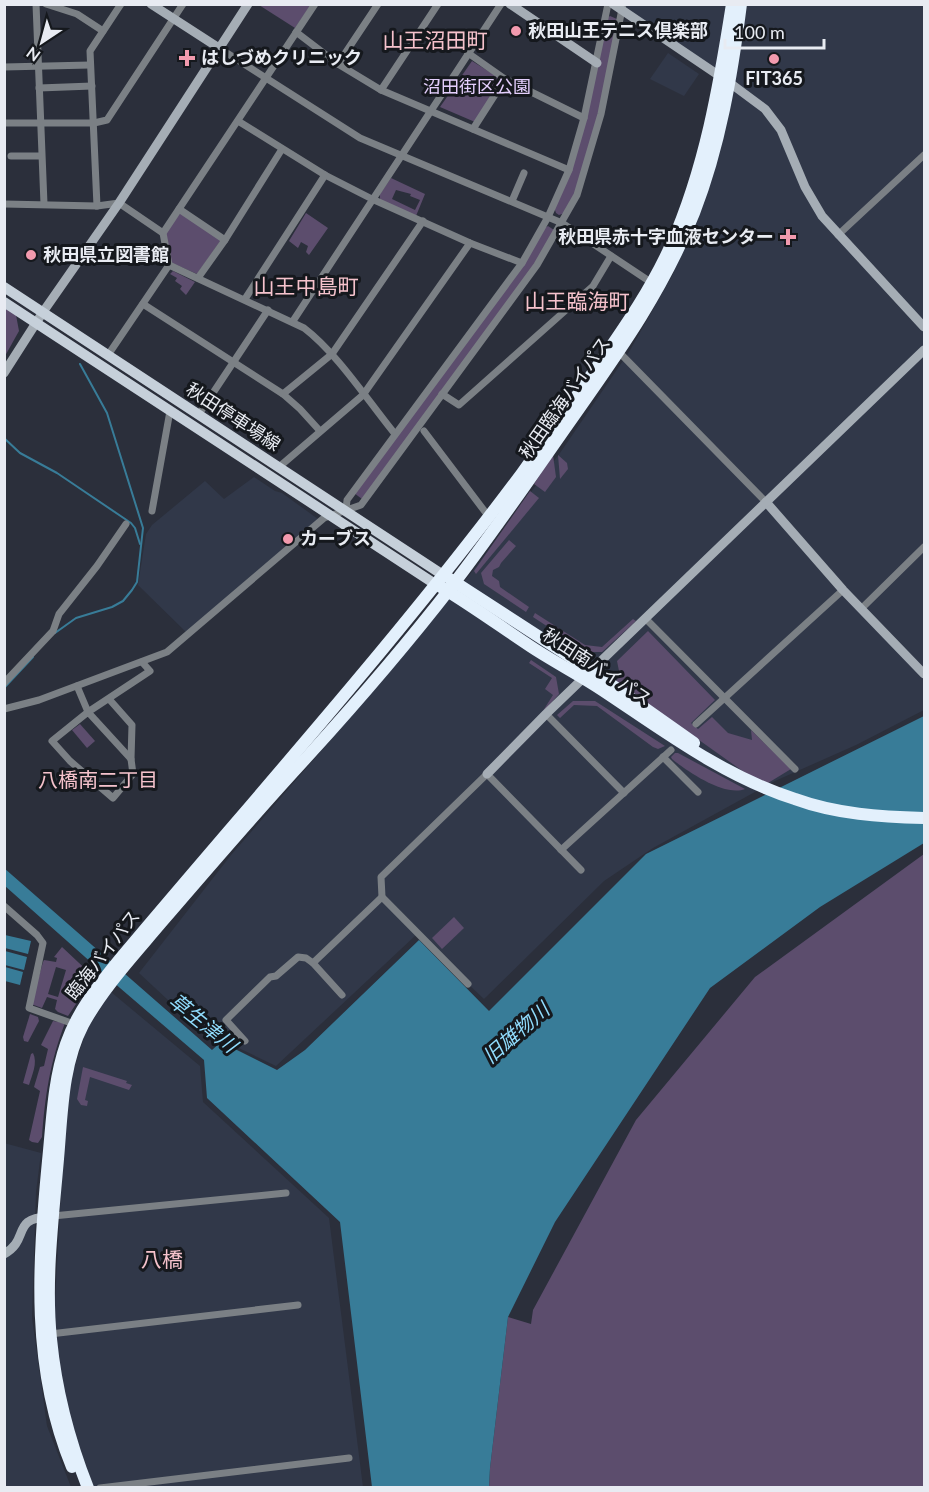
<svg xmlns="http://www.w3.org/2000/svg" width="929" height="1492" font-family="Lato,'Noto Sans JP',sans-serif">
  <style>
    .built { fill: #313849 }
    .green { fill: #5c4d6d; fill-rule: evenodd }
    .water { fill: #387c98 }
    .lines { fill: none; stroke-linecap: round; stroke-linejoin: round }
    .stream { stroke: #387c98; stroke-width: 2 }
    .street { stroke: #7b8085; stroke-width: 7 }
    .secondary { stroke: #a5adb5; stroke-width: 9 }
    .primary { stroke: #c6d0da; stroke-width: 10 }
    .highway { stroke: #e3f0fc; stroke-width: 12 }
    .poi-dot { fill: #f29aae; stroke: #15181d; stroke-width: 2 }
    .labels { text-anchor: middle; stroke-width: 6; stroke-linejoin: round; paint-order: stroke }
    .poi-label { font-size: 18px; font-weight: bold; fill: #e8ebf2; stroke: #15181d; text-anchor: start }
    .park-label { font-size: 18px; fill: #e4cffd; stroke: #15181d }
    .street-label { font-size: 18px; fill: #e8ebf2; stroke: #15181d }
    .neighbourhood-label { font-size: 20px; fill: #f5c2cc; stroke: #15181d }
    .water-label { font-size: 20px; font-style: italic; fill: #90dcfd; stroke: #15181d }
    .quarter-label { font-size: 21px; fill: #f5c2cc; stroke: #15181d }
  </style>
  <rect width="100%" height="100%" fill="#2b2f3b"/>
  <!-- built -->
  <g class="built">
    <path d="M621 5H924V710L856 745 775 781 653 848 604 881 484 999 416 935 276 1066 222 1040 212 1041 139 973 231 855 380 683 471 573 560 453 629 352 673 274 705 198 734 83Z"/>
    <path d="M668 53 699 74 684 96 650 79Z"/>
    <path d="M254 477 275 491 282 493 318 519 186 632 138 585 146 534 152 525 205 481 224 499Z"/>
    <path d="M111 992 200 1066 203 1102 329 1218 363 1487 94 1488 67 1412 58 1368 54 1319 64 1139 69 1084 86 1031Z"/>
    <path d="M4 1143 41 1153 36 1192 32 1318 47 1426 71 1487H5Z"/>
  </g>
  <!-- green -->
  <g class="green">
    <path d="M309 4 310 6 295 28 259 5Z"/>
    <path d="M610 16 617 19 609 75 576 193 565 213 559 215 556 213 554 207 570 170 607 18Z"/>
    <path d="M472 61 501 79 475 122 440 107Z"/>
    <path d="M391 178 425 194 416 216 380 200V194ZM396 190 411 194 410 196 420 200 415 210 392 199Z"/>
    <path d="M181 212 221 240 197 274 170 262 165 233Z"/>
    <path d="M306 213 328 228 309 255 306 252 308 246 301 242 298 248 289 241Z"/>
    <path d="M548 226 554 230 536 265 362 499 354 493 543 229Z"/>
    <path d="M173 271 195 282 186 295 180 289 182 286 175 281 177 278 170 274Z"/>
    <path d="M5 308 16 315 19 331 5 356Z"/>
    <path d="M553 455 556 477 545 492 534 484Z"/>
    <path d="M558 455 567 463 568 469 560 479Z"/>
    <path d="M530 491 539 498 476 574 474 571Z"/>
    <path d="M509 540 516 546 501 563 499 567 493 570 492 576 499 581 500 587 529 607 526 612 484 584 481 573Z"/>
    <path d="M535 613 585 645 602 647 633 619 636 621 602 652H586L533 617Z"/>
    <path d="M648 631 715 700 691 723 698 729 712 717 728 733 752 740 751 730 791 769 768 783 751 777 616 681 620 676 617 661Z"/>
    <path d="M531 660 556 677 559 694 541 714 553 695 545 689 552 678 529 663Z"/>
    <path d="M573 701H595L665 746 658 749 653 747 597 706 574 705 560 718 557 715Z"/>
    <path d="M80 724 95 741 87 748 72 730Z"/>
    <path d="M675 753H678L745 789C725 797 688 772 672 759L671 757Z"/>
    <path d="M924 854V1487L489 1488 490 1468 508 1317 531 1324 533 1310 636 1120 755 977Z"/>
    <path d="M454 917 464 928 442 949 432 938Z"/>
    <path d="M62 947 94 977 68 1016 58 1012 55 1009 57 1000 47 997 42 1008 31 1004 43 962 44 960 56 962 57 958 54 957ZM56 967 66 970 58 997 48 994Z"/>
    <path d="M30 1014 38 1017 39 1021 28 1042 24 1041 23 1037Z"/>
    <path d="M53 1021 65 1023C50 1062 45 1096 42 1137L38 1143 32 1142 29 1140 40 1091 34 1087 40 1067 44 1066 48 1049 41 1045Z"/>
    <path d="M33 1053C38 1063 32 1075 29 1085L23 1083 31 1054Z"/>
    <path d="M83 1067 127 1081 126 1083 132 1085 129 1090 90 1077 85 1100 88 1101 87 1106 81 1105 77 1099Z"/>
  </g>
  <!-- water -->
  <g class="water">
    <path d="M924 716V843L820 907 710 988 555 1222 508 1317 490 1468 489 1487H372L340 1222 207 1098 204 1060 120 988 5 886 4 868 212 1050 221 1042 277 1070 305 1050 419 940 489 1011 646 854Z"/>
    <path d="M5 935 31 941 28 954 5 948Z"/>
    <path d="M5 951 27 957 24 970 5 965Z"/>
    <path d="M5 967 23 972 20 985 5 981Z"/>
  </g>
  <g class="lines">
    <!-- stream -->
    <g class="stream">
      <path d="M4 438 20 453 57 473 131 523 135 528 140 544"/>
      <path d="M55 633 76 618 112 607 123 601 132 590 137 582 143 528 107 413 80 364"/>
      <path d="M4 688 33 657"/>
    </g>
    <!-- street -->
    <g class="street">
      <path d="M36 4 44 204"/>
      <path d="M46 4 77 14 103 31"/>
      <path d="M296 32 338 64 381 90 569 170"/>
      <path d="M219 48 360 138 562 223 652 283"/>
      <path d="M468 53 505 79 584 118"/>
      <path d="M338 64 378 4"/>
      <path d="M4 67 90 65"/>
      <path d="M39 88 92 86"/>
      <path d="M381 90 438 4"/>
      <path d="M238 121 325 175 372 199 470 243 522 263"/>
      <path d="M4 123H94L107 120 183 4"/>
      <path d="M473 129 505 79"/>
      <path d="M11 156H41"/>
      <path d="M512 201 524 173"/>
      <path d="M4 204 97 206 119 203 163 233"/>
      <path d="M97 206 90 51 121 4"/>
      <path d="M179 209 225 240"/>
      <path d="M838 235 924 155"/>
      <path d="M169 265 304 328C337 353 368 401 395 434"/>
      <path d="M198 278 225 240 282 149"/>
      <path d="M245 299 325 175"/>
      <path d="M143 304 283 394 300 409 320 431"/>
      <path d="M293 321 501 4"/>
      <path d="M616 349 766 502"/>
      <path d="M108 355 169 265 163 233 315 4"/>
      <path d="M283 394 332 354 423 221"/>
      <path d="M442 394 459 405 593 286 611 256"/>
      <path d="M199 414 268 310"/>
      <path d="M424 431 489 517"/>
      <path d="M279 467 363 395 470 243"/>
      <path d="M346 510 347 500 522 263 548 217 569 170 584 118 608 4"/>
      <path d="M152 511 170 411"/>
      <path d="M861 609 924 547"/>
      <path d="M645 618 795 769"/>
      <path d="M4 683 53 631 59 614 97 566 126 524"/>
      <path d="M77 686 88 712 131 759 133 774 113 798 70 761 52 741 88 712 150 671 142 662"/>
      <path d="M109 699 132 725 131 759"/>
      <path d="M4 709 39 700 167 652 324 518 361 505 537 265 577 195 601 114 623 4"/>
      <path d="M546 714 624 793"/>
      <path d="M696 724 843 590"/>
      <path d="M663 757 698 792"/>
      <path d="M561 850 671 750"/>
      <path d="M4 906 37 935 43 943 29 1008 74 1024"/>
      <path d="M313 963 342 995"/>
      <path d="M468 984 382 897 381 877 487 774 581 870"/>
      <path d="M245 1041 226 1020 270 977 276 976 298 957 306 958 313 963 382 897"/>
      <path d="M53 1216 286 1193"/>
      <path d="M50 1334 298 1305"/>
      <path d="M100 1488 349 1458"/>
    </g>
    <!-- secondary -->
    <g class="secondary">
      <path d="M151 4 219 48"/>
      <path d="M510 4 597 63"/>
      <path d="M613 4 730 83 765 109 781 130 805 187 822 216 924 327"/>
      <path d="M4 373 43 312 119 203 248 4"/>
      <path d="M766 502 843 590 924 674"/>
      <path d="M487 774 546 714 924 350"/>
      <path d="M4 1254C30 1240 11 1218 48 1217"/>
    </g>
    <!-- primary -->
    <g class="primary">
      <path d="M4 287 443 575"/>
      <path d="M4 302 435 584"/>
    </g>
    <!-- highway -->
    <g class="highway">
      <path d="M450 579 592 671 694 743"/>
      <path d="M441 587C474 607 504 629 536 650 558 664 581 676 602 690 664 731 723 776 795 799 836 814 881 817 924 818"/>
      <path d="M72 1467C31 1367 38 1266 48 1161 52 1123 53 1081 66 1044 77 1012 97 987 119 960 254 799 396 642 522 473 546 440 569 407 592 374 621 332 650 292 671 245 705 168 719 87 732 4"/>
      <path d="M88 1488C69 1440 56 1390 51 1339 45 1280 53 1218 58 1159 62 1115 62 1065 83 1025 103 988 134 955 161 923 209 867 258 810 308 756 358 701 407 644 452 586 489 538 523 489 557 440 610 364 659 300 694 213 720 146 732 75 741 4"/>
    </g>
  </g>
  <!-- markers -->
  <g class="poi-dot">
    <circle cx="516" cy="31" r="6"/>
    <path d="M184 49h6v6h6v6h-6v6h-6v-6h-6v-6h6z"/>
    <circle cx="774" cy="59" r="6"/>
    <path d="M785 228h6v6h6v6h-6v6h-6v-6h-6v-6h6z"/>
    <circle cx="31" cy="255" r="6"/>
    <circle cx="288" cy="539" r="6"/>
  </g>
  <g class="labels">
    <!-- poi labels -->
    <g class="poi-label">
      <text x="528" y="37">秋田山王テニス倶楽部</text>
      <text x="201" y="64">はしづめクリニック</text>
      <text x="774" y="85" text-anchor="middle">FIT365</text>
      <text x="774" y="243" text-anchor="end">秋田県赤十字血液センター</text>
      <text x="43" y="261">秋田県立図書館</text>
      <text x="300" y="545">カーブス</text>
    </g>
    <!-- park labels -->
    <g class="park-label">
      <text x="477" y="93">沼田街区公園</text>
    </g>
    <!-- street labels -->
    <g class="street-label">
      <text transform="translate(565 398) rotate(-55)" y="6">秋田臨海バイパス</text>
      <text transform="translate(233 417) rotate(33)" y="6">秋田停車場線</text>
      <text transform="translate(597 667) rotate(33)" y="6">秋田南バイパス</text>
      <text transform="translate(103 955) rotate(-52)" y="6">臨海バイパス</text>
    </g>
    <!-- neighbourhood labels -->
    <g class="neighbourhood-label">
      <text x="98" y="787">八橋南二丁目</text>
    </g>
    <!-- water labels -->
    <g class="water-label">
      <text transform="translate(203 1023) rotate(39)" y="7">草生津川</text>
      <text transform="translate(516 1033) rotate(-41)" y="7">旧雄物川</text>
    </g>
    <!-- quarter labels -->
    <g class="quarter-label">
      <text x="435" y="48">山王沼田町</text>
      <text x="306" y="294">山王中島町</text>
      <text x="577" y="309">山王臨海町</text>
      <text x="162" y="1267">八橋</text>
    </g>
  </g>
  <!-- border -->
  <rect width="929" height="1492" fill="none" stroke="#e8ebf2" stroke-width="12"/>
  <!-- north arrow -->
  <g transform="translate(42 42) rotate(216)" stroke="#15181d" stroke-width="4.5" paint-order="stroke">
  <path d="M0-4.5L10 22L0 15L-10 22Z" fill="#e8ebf2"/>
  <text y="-9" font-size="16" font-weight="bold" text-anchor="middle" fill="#e8ebf2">N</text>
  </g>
  <!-- scale -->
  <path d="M725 39v9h99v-9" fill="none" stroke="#e8ebf2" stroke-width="3"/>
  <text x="734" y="39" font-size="18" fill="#e8ebf2" stroke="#15181d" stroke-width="4.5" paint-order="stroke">100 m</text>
</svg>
